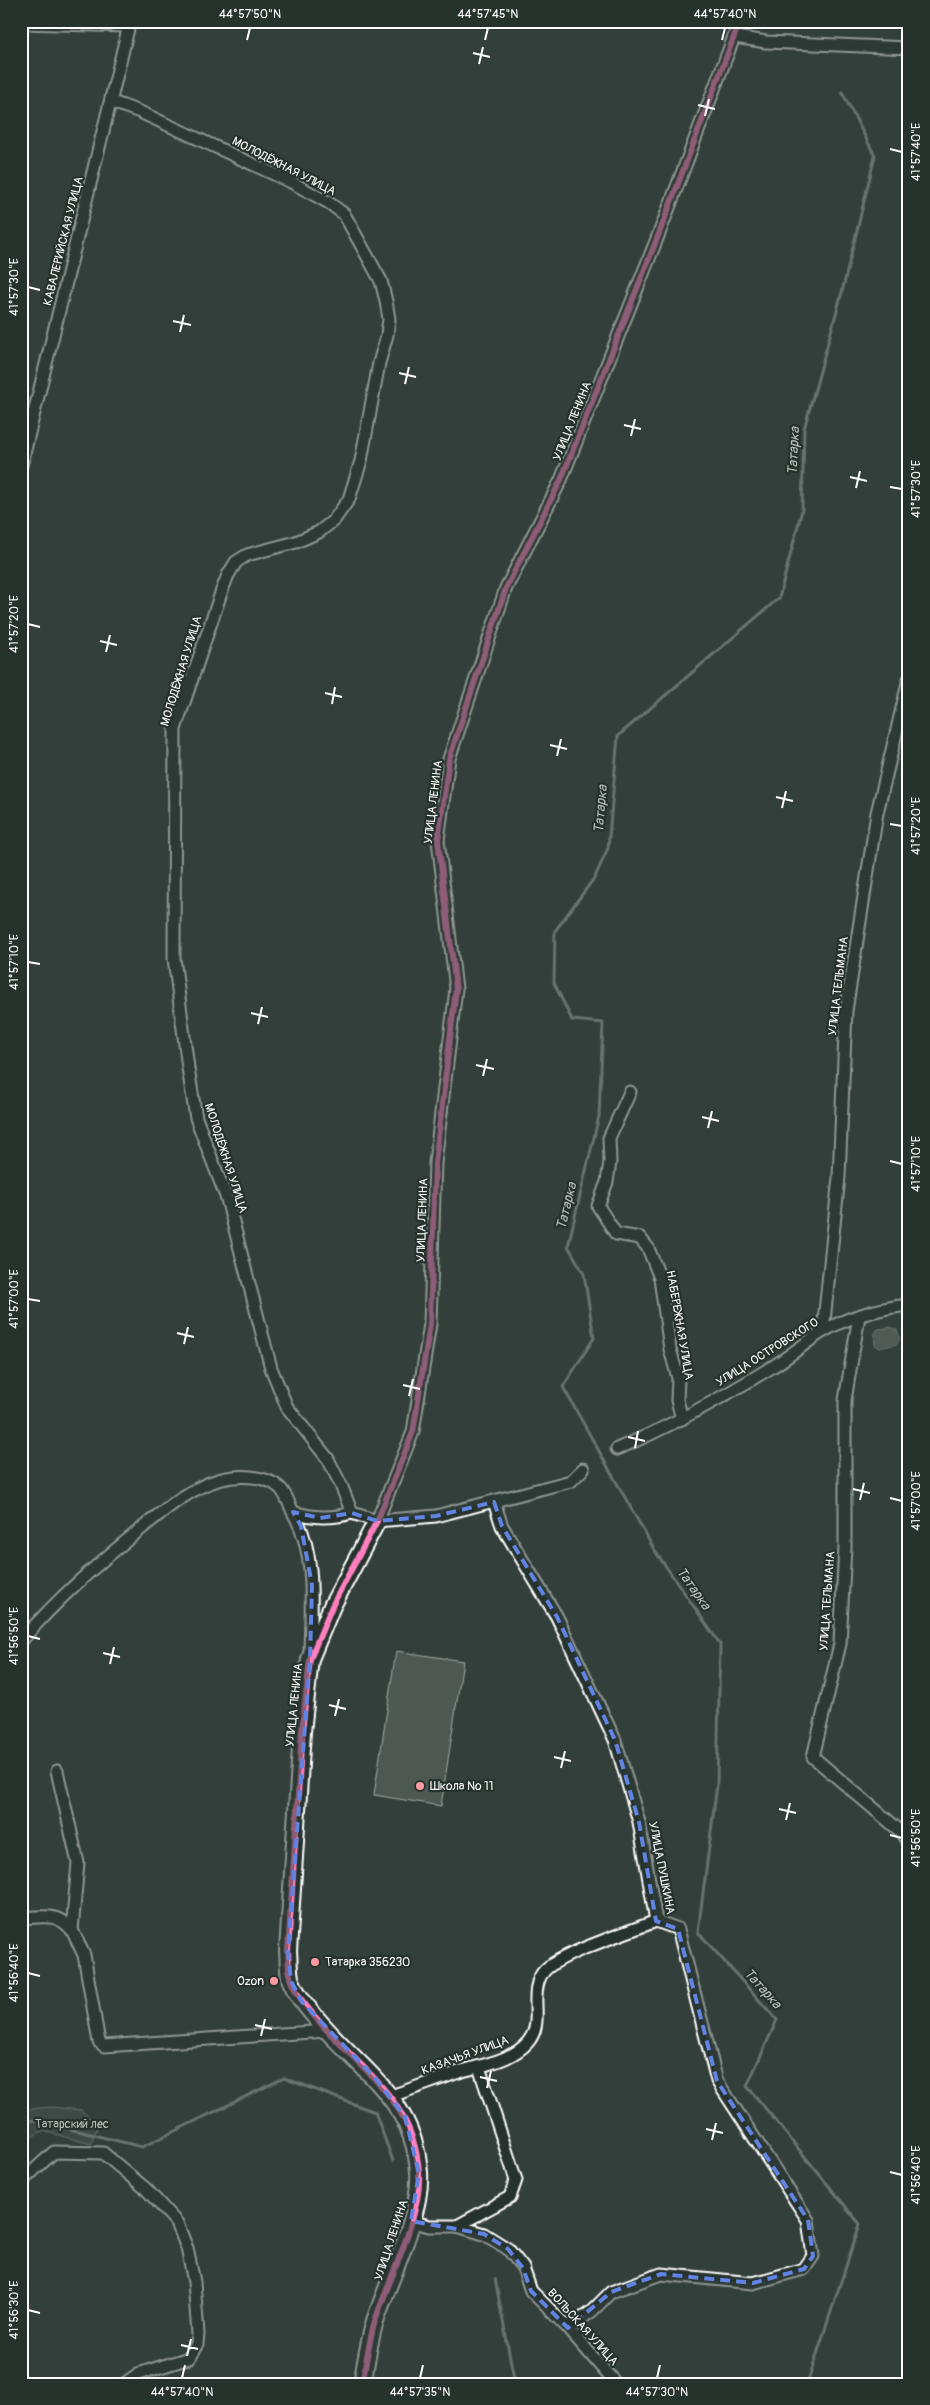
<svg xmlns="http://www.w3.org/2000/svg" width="930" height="2405" font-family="Pangolin,sans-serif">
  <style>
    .green { fill: #4d5853; stroke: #a6aca9 }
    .water { fill: #737b78; stroke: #abb0ae }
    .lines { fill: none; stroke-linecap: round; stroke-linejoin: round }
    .stream { stroke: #abb0ae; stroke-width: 3 }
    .street-casing { stroke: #fff; stroke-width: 15 }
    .secondary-casing { stroke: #fff; stroke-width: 20 }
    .street { stroke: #26332d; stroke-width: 11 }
    .secondary { stroke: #26332d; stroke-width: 16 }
    .cycleway-casing { stroke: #26332d; stroke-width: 9 }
    .cycleway { stroke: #ff80c0; stroke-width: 6 }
    .marked { fill: none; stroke: #6183e4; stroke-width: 4; stroke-dasharray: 10 6; stroke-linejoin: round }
    .ticks { fill: none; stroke: #fff; stroke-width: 2 }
    .poi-dot { fill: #ff9aa2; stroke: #26332d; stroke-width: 2 }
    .labels { text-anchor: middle; stroke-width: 4.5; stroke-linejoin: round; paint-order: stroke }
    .street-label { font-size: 12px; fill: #fff; stroke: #26332d }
    .poi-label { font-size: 12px; fill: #fff; stroke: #26332d; text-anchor: start }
    .park-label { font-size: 12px; fill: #b8bcba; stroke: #26332d }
    .water-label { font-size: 14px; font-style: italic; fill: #b9bdbc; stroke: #26332d }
    .neatline { fill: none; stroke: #fff; stroke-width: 2 }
    .ticks-label { font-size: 12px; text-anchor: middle; fill: #fff }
  </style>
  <rect width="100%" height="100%" fill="#333f3a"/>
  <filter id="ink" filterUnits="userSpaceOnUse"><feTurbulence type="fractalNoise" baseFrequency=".02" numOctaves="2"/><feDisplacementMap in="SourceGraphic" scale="10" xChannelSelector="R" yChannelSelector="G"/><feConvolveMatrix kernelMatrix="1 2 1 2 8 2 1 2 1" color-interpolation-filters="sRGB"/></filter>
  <g filter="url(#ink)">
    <!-- green -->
    <g class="green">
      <path d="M396 1651 463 1661 441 1806 374 1795Z"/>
      <path d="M51 2107 81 2110 98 2126 91 2144 43 2131 21 2142V2110Z"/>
    </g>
    <!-- water -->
    <path class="water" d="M891 1327 897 1330 900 1338 897 1344 880 1348 875 1345 874 1334 878 1329Z"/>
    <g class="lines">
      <!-- stream -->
      <g class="stream">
        <path d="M21 2123 34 2120 142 2147 284 2078 375 2112 393 2161"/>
        <path d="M495 2279 515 2384"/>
        <path d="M807 2384 860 2224 747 2086 777 2020 698 1932 717 1785 720 1644 655 1551 563 1387 594 1338 584 1274 568 1246 599 1116 603 1023 572 1020 554 983 555 931 595 877 608 848 618 736 779 598 802 510 804 429 842 292 875 156 842 92"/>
      </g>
      <!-- street casing -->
      <g class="street-casing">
        <g id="street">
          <path d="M21 23 129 26"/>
          <path d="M735 37 766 42 909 48"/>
          <path d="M112 102 140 112 291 182 329 203 344 214 381 281 386 301 389 319 387 335 379 363 361 461 349 499 334 520 319 532 296 542 247 555 236 562 228 575 221 593 175 729 174 958 188 1068 196 1118 227 1199 271 1368 287 1407 328 1459 341 1485 352 1513 377 1521 436 1516 571 1481 583 1469"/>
          <path d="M21 466 130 21"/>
          <path d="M630 1092 609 1138 610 1162 607 1182 598 1206 616 1234 640 1238 648 1248 660 1278 670 1349 678 1378 677 1400 682 1419"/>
          <path d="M859 1316 845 1400V1547L840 1644 813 1757 899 1830 909 1843"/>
          <path d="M823 1331 839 1177 846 1011 877 813 909 679"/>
          <path d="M617 1449C671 1426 722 1398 772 1367 789 1357 805 1343 822 1332 847 1317 880 1308 909 1305"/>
          <path d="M494 1502 502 1526 557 1617 615 1740 639 1822 656 1921 678 1929 717 2081 808 2220 813 2256 804 2269 753 2283 661 2274 611 2292 592 2311 568 2328"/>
          <path d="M293 1512C317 1554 311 1605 310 1652"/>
          <path d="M377 1521 413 1432 430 1324 435 1163 456 989 438 840 449 759 506 588 561 480 662 226 740 21"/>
          <path d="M21 1641C58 1598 97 1564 141 1529 163 1511 190 1488 218 1480 236 1475 265 1474 280 1488 286 1494 289 1504 293 1512 314 1518 330 1519 352 1513"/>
          <path d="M57 1771 78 1863 72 1930 84 1955 99 2042 104 2046 327 2031"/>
          <path d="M21 1918C44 1917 57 1912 72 1930"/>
          <path d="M391 2096C412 2089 434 2081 456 2073 479 2065 511 2062 528 2042 542 2025 533 2006 537 1987 538 1981 541 1974 545 1970 562 1953 631 1931 656 1921"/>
          <path d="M21 2182 54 2152 103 2153 146 2189 177 2223 187 2248 194 2282 198 2334 197 2344 189 2358 138 2374 124 2384"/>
          <path d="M411 2221 429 2226H457L484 2234 508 2249 523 2268 531 2291 568 2328 616 2384"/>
          <path d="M457 2226 510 2197 516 2180 479 2067"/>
        </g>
      </g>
      <!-- secondary casing -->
      <g class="secondary-casing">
        <path id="secondary" d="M362 2384C366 2363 369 2341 375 2321 389 2279 422 2215 419 2172 414 2099 359 2069 317 2019 307 2007 297 1996 291 1981 288 1973 289 1961 288 1951L302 1732 310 1659 332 1606 377 1521"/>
      </g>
      <!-- street -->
      <use href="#street" class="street"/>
      <!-- secondary -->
      <use href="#secondary" class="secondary"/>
      <!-- cycleway casing -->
      <g class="cycleway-casing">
        <path id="cycleway" d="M362 2384C366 2363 369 2341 375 2321 389 2279 422 2215 419 2172 414 2099 359 2069 317 2019 307 2007 297 1996 291 1981 288 1973 289 1961 288 1951L302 1732 310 1659 332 1606 377 1521 413 1432 430 1324 435 1163 456 989 438 840 449 759 506 588 561 480 662 226 740 21"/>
      </g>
      <!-- cycleway -->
      <use href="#cycleway" class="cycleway"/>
    </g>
  </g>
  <!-- marked area -->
  <path d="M0 0H930V2405H0ZM494 1502 502 1526 557 1617 615 1740 639 1822 656 1921 678 1929 717 2081 808 2220 813 2256 804 2269 753 2283 661 2274 611 2292 568 2328 531 2291 523 2268 508 2249 484 2234 411 2221 419 2173 405 2117 375 2078 302 2002 291 1981 288 1951 310 1659 312 1585 301 1526 293 1512 320 1518 352 1513 377 1521 436 1516Z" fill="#333f3a" fill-opacity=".55" fill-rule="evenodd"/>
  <path class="marked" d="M494 1502 502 1526 557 1617 615 1740 639 1822 656 1921 678 1929 717 2081 808 2220 813 2256 804 2269 753 2283 661 2274 611 2292 568 2328 531 2291 523 2268 508 2249 484 2234 411 2221 419 2173 405 2117 375 2078 302 2002 291 1981 288 1951 310 1659 312 1585 301 1526 293 1512 320 1518 352 1513 377 1521 436 1516Z"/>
  <!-- ticks -->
  <path class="ticks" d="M247 40 250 28M485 40 488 28M722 40 725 28M473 53 490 57M479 64 483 47M698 105 715 109M705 116 709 99M890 149 902 152M28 287 40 290M173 321 191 325M180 332 184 315M399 373 416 377M405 384 409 367M624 425 641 429M631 436 635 419M850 477 867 481M890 487 902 489M856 488 860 471M28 624 40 627M100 641 117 645M106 652 110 635M325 693 342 697M332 704 335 687M550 745 567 749M557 756 561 739M776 797 793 801M782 808 786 791M890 824 902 826M28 962 40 964M251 1013 268 1017M258 1024 262 1007M476 1065 494 1069M483 1076 487 1059M702 1117 719 1121M708 1128 712 1111M890 1161 902 1164M28 1299 40 1301M177 1333 194 1337M184 1344 188 1327M403 1385 420 1389M409 1396 413 1379M628 1437 645 1441M635 1448 638 1431M853 1489 870 1493M890 1498 902 1501M860 1500 864 1483M28 1636 40 1639M103 1653 120 1657M110 1664 114 1647M329 1705 346 1709M335 1716 339 1699M554 1757 571 1761M561 1768 565 1751M779 1809 796 1813M786 1820 790 1803M890 1835 902 1838M28 1973 40 1976M255 2025 272 2029M261 2036 265 2019M480 2077 497 2081M487 2088 491 2071M706 2129 723 2133M712 2140 716 2123M890 2172 902 2175M28 2310 40 2313M181 2345 198 2349M187 2356 191 2339M182 2378 185 2365M420 2378 423 2365M657 2378 660 2365"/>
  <!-- markers -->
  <g class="poi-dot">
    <circle cx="420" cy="1786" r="5"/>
    <circle cx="315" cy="1962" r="5"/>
    <circle cx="274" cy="1981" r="5"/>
  </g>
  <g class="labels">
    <!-- street labels -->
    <g class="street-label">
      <text transform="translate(284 166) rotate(27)" y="4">МОЛОДЁЖНАЯ УЛИЦА</text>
      <text transform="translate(63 241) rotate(-76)" y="4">КАВАЛЕРИЙСКАЯ УЛИЦА</text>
      <text transform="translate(572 421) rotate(-68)" y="4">УЛИЦА ЛЕНИНА</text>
      <text transform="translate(181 671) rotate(-73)" y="4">МОЛОДЁЖНАЯ УЛИЦА</text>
      <text transform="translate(433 802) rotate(-83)" y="4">УЛИЦА ЛЕНИНА</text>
      <text transform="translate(838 986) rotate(-83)" y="4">УЛИЦА ТЕЛЬМАНА</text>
      <text transform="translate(226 1158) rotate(72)" y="4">МОЛОДЁЖНАЯ УЛИЦА</text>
      <text transform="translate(422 1220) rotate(-88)" y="4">УЛИЦА ЛЕНИНА</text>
      <text transform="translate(680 1325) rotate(80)" y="4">НАБЕРЕЖНАЯ УЛИЦА</text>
      <text transform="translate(767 1352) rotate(-32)" y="4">УЛИЦА ОСТРОВСКОГО</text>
      <text transform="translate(827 1601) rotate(-86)" y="4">УЛИЦА ТЕЛЬМАНА</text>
      <text transform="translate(294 1705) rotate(-84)" y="4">УЛИЦА ЛЕНИНА</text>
      <text transform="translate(662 1868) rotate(79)" y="4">УЛИЦА ПУШКИНА</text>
      <text transform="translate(465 2055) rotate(-20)" y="4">КАЗАЧЬЯ УЛИЦА</text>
      <text transform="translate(391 2240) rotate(-72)" y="4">УЛИЦА ЛЕНИНА</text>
      <text transform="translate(583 2327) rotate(48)" y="4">ВОЛЬСКАЯ УЛИЦА</text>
    </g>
    <!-- poi labels -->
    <g class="poi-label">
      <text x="430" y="1790">Школа № 11</text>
      <text x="325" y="1966">Татарка 356230</text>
      <text x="264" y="1985" text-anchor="end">Ozon</text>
    </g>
    <!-- park labels -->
    <g class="park-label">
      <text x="72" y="2128">Татарский лес</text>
    </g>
    <!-- water labels -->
    <g class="water-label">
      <text transform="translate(793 451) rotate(-87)" y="5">Татарка</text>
      <text transform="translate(600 809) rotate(-85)" y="5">Татарка</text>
      <text transform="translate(566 1206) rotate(-76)" y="5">Татарка</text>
      <text transform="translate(694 1588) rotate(55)" y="5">Татарка</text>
      <text transform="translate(763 1988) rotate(48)" y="5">Татарка</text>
    </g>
  </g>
  <!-- margin -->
  <rect width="930" height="2405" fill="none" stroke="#26332d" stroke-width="55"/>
  <rect x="28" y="28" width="874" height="2350" class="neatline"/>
  <g class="ticks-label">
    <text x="250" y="18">44°57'50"N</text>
    <text x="488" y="18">44°57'45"N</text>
    <text x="725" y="18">44°57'40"N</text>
    <text transform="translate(916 152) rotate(-90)" y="4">41°57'40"E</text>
    <text transform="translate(14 287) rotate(-90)" y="4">41°57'30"E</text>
    <text transform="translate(916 489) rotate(-90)" y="4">41°57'30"E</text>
    <text transform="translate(14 624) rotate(-90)" y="4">41°57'20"E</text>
    <text transform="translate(916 826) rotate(-90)" y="4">41°57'20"E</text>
    <text transform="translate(14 962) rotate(-90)" y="4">41°57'10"E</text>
    <text transform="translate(916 1164) rotate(-90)" y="4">41°57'10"E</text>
    <text transform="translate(14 1299) rotate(-90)" y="4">41°57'00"E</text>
    <text transform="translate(916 1501) rotate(-90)" y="4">41°57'00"E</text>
    <text transform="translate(14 1636) rotate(-90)" y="4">41°56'50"E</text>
    <text transform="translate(916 1838) rotate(-90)" y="4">41°56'50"E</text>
    <text transform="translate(14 1973) rotate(-90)" y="4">41°56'40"E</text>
    <text transform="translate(916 2175) rotate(-90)" y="4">41°56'40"E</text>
    <text transform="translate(14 2310) rotate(-90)" y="4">41°56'30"E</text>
    <text x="182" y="2396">44°57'40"N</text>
    <text x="420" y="2396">44°57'35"N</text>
    <text x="657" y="2396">44°57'30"N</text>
  </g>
</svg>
